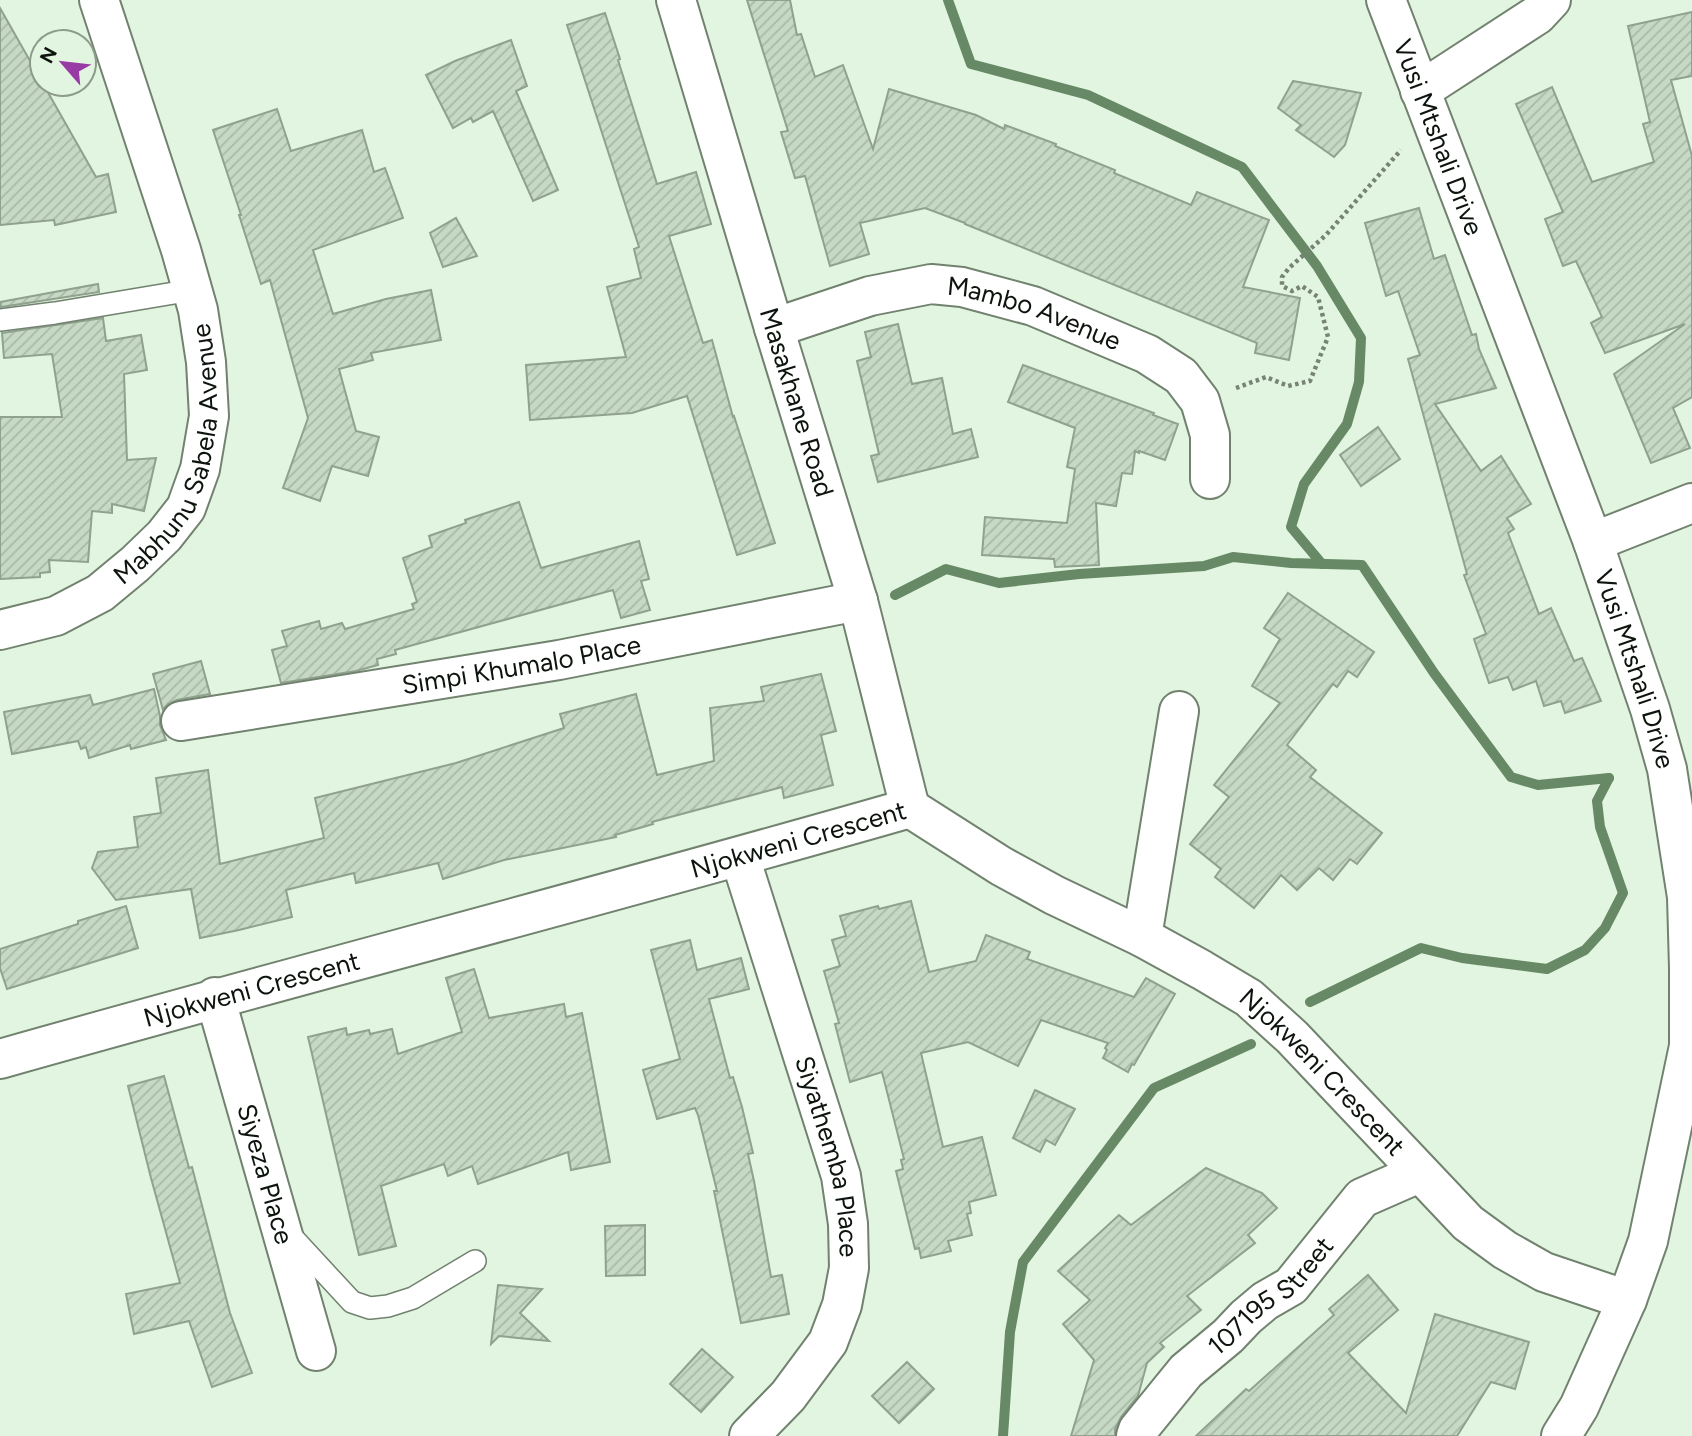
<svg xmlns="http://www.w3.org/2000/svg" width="1692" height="1436" font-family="Figtree,sans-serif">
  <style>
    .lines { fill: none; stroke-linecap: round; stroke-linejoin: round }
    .stream { stroke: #688966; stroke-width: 10 }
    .building { fill: url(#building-hatch); stroke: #90a18e; stroke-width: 2 }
    .service-casing { stroke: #71826f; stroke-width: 24 }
    .minor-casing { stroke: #71826f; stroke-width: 42 }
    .tertiary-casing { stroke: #71826f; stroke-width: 42 }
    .path { stroke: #768375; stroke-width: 4.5; stroke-dasharray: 3.5 3.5; stroke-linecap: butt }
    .service { stroke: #fff; stroke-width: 21 }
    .minor { stroke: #fff; stroke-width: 38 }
    .tertiary { stroke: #fff; stroke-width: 38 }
    .labels { text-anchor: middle; stroke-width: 6; stroke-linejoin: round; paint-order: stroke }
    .street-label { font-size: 26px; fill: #0d140d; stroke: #e2f5e0 }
  </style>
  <defs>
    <pattern id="building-hatch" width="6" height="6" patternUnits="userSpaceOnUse" patternTransform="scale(1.75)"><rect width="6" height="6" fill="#c6d9c4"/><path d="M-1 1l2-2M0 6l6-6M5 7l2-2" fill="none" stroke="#a9b9a7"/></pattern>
  </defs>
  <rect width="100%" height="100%" fill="#e2f5e0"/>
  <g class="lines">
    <!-- stream -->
    <g class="stream">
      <path d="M948 0 971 64 1088 95 1242 167 1317 266 1361 338 1359 382 1347 424 1304 484 1291 527 1322 564"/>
      <path d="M895 595 946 569 999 583 1079 574 1204 566 1233 557 1291 563 1362 565 1434 673 1511 777 1538 785 1609 778"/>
      <path d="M1310 1002 1421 948 1462 958 1547 969 1585 950 1605 928 1623 893 1600 827 1597 801 1609 778"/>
      <path d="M1003 1436 1010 1332 1023 1262 1154 1088 1251 1044"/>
    </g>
  </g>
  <!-- building -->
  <g class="building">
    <path d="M747 0H790L797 35 801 34 815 77 843 65 873 149 889 89 976 115 1004 129 1005 125 1056 144 1055 146 1115 170 1114 173 1191 205 1197 192 1269 220 1243 287 1300 298 1289 360 1255 353 1257 343 965 224V223L925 208 860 223 869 254 830 266 805 176 795 178 781 132 788 131Z"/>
    <path d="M0 8 96 177 108 174 116 212 55 225 54 220 0 225Z"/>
    <path d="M1692 12V76L1671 80 1692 156V397L1673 408 1690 448 1651 463 1614 374 1685 324 1605 353 1591 323 1602 317 1576 261 1563 266 1545 219 1563 212 1516 104 1552 87 1592 182 1654 162 1643 124 1650 122 1628 26Z"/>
    <path d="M605 13 620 59 618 60 657 184 696 172 711 224 669 236 703 343 712 340 733 417 734 416 775 543 737 555 687 396 632 413 530 420 526 365 626 357 607 287 641 278 634 249 639 247 567 25Z"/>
    <path d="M511 40 527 86 516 91 558 190 533 201 493 111 473 122 471 118 453 128 426 75 455 61Z"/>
    <path d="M1293 81 1361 93 1345 145 1334 157 1296 130 1301 125 1278 108Z"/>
    <path d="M277 109 291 151 362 130 374 172 385 168 403 218 313 250 333 314 386 299 431 290 441 340 371 353 373 360 339 369 356 431 379 437 368 476 332 466 320 501 283 488 308 418 270 280 261 284 239 215H241L213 130Z"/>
    <path d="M1419 208 1434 259 1445 255 1472 335 1476 334 1479 349 1496 388 1435 404 1481 471 1501 456 1531 504 1507 518 1514 529 1508 533 1539 614 1551 608 1574 661 1582 658 1601 701 1565 713 1561 701 1544 706 1536 681 1513 690 1508 677 1489 683 1474 639 1486 634 1464 575 1467 574 1408 359 1420 355 1398 291 1386 296 1365 223Z"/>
    <path d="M456 218 477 256 443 267 430 233Z"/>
    <path d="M98 284 99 292 1 307 0 302Z"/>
    <path d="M103 318 106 341 141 335 147 370 124 374 127 460 156 458 144 511 112 504V513L92 511 88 562 49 560 50 572 40 573V577L0 579V417H62L52 354 4 358 2 333Z"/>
    <path d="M898 324 912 384 942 378 953 434 971 429 978 457 878 482 871 456 879 454 857 361 871 357 865 332Z"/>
    <path d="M1023 365 1154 413 1153 415 1178 424 1165 460 1139 451V453L1135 451 1132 474 1122 473 1116 506 1096 503 1099 565 1055 567 1054 559 982 555 985 517 1067 523 1075 469 1067 467 1075 428 1008 402Z"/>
    <path d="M1378 427 1400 459 1361 486 1340 455Z"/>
    <path d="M519 502 541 568 639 541 649 579 641 581 650 610 621 618 613 590 395 650 396 654 377 659 378 665 356 671 281 683 272 650 287 646 282 631 319 621 321 629 342 623 345 629 414 609 412 604 417 602 403 558 432 547 429 536 466 523 465 520Z"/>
    <path d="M1288 593 1374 652 1357 677 1348 671 1337 687 1333 684 1287 745 1316 770 1310 777 1382 833 1357 864 1350 859 1333 880 1319 868 1297 890 1281 875 1254 908 1215 877 1221 869 1190 844 1229 797 1214 785 1280 703 1252 686 1280 639 1264 628Z"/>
    <path d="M201 661 210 694 177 700 168 704 163 710 153 674Z"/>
    <path d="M821 674 836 731 821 735 833 785 784 798 782 787 652 822 653 824 615 835 616 837 504 860 443 879 438 863 356 883 354 873 286 890 292 917 239 930 200 938 191 889 116 900 92 868 98 852 138 847 134 817 161 813 156 778 208 770 220 864 324 838 315 798 456 763 564 728 560 714 636 694 657 775 714 761 710 708 764 701 761 687Z"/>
    <path d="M154 689 160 716V725L166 740 131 749 130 745 89 758 86 747 81 749 78 741 12 754 4 712 90 695 93 705Z"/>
    <path d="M911 901 929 972 976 961 986 935 1030 952 1027 959 1134 997 1146 978 1175 994 1134 1065 1132 1064 1128 1072 1103 1058 1107 1050 1105 1048 1108 1043 1041 1020 1018 1066 968 1042 921 1053 943 1147 982 1137 996 1195 969 1202 971 1213 967 1214 972 1235 948 1241 951 1251 921 1258 919 1248 915 1249 896 1171 903 1169 901 1160 904 1159 882 1072 850 1082 835 1024 839 1023 824 971 840 966 832 940 846 936 840 916 878 906 879 909Z"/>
    <path d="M126 906 138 948 7 989 0 968V949L78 924V921Z"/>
    <path d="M690 940 697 970 741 958 749 989 709 999 730 1078 733 1077 742 1107 753 1153 748 1154 754 1181 771 1277 782 1275 789 1314 741 1323 714 1191H717L698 1115 695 1108 657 1119 643 1070 680 1059 651 950Z"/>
    <path d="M474 969 489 1018 564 1004 566 1017 582 1013 610 1162 571 1170 568 1152 478 1184 472 1166 448 1176 444 1164 381 1186 396 1246 359 1255 308 1037 346 1028 347 1035 369 1030 370 1034 392 1029 398 1054 462 1032 446 978Z"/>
    <path d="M164 1076 189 1168 192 1167 230 1313 252 1373 212 1387 189 1321 134 1334 126 1294 180 1283 151 1178 128 1086Z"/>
    <path d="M1035 1090 1075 1109 1055 1145 1046 1140 1040 1152 1013 1138Z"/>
    <path d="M1206 1168 1262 1193 1277 1208 1248 1235 1255 1243 1187 1296 1201 1310 1160 1343 1164 1347 1147 1363 1138 1396 1121 1417 1115 1429V1436H1071L1094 1360 1063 1324 1090 1300 1058 1271 1119 1215 1131 1225Z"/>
    <path d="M645 1225V1275L606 1276 605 1226Z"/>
    <path d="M1368 1275 1398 1310 1348 1353 1406 1413 1435 1314 1529 1342 1515 1389 1491 1382 1457 1436H1196L1246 1389 1249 1391 1334 1315 1329 1309Z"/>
    <path d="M498 1285 542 1289 520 1313 549 1341 499 1336 491 1344Z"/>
    <path d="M702 1349 733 1377 701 1412 670 1384Z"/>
    <path d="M907 1362 934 1389 899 1423 872 1396Z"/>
  </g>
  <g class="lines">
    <!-- service casing -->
    <g class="service-casing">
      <g id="service">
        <path d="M0 320 55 313 192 290"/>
        <path d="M290 1235 352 1302 370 1308 388 1306 413 1298 475 1261"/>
      </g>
    </g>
    <!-- minor casing -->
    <g class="minor-casing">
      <g id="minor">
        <path id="s1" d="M676 0 774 328 858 601 910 808"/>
        <path d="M1420 91 1537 15 1551 0"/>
        <path id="s2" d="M774 328 870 296 931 284 962 287 1033 306 1147 354 1181 376 1200 401 1210 435V479"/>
        <path d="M1593 542 1692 503"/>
        <path id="s3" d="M0 630 56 616 100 593 135 564 164 536 186 508 200 469 209 416 206 362 198 310 181 250 99 0"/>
        <path id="s4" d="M181 721 559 660 858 601"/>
        <path id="s5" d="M740 857 841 1176 848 1224 849 1268 842 1305 828 1342 788 1396 749 1436"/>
        <path d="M1142 937 1179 711"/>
        <path id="s6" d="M215 997 316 1351"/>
        <path id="s7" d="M0 1059C303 973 607 895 910 808L1001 866 1054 895 1142 937 1202 970 1249 998 1292 1037 1468 1223 1505 1250 1544 1272 1627 1300"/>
        <path id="s8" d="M1136 1436 1138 1430 1186 1371 1228 1336 1246 1317 1265 1301 1291 1286 1362 1198 1419 1173"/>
      </g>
    </g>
    <!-- tertiary casing -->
    <g class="tertiary-casing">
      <g id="tertiary">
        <path id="s9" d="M1386 0 1593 542 1650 709 1667 769 1687 897 1689 968V1046L1648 1241 1627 1300 1579 1407 1561 1436"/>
      </g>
    </g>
    <!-- path -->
    <path class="path" d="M1236 388 1266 377 1288 386 1310 381 1328 337 1318 297 1302 286 1292 291 1282 286V277L1289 268 1326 235 1401 150"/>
    <!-- service -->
    <use href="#service" class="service"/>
    <!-- minor -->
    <use href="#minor" class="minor"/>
    <!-- tertiary -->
    <use href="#tertiary" class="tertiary"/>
  </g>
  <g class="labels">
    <!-- street labels -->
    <g class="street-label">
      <text dy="9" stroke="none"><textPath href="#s9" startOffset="147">Vusi Mtshali Drive</textPath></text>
      <text dy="9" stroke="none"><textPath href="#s2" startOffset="271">Mambo Avenue</textPath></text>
      <text dy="9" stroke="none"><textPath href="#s1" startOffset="420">Masakhane Road</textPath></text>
      <text dy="9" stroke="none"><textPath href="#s3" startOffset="273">Mabhunu Sabela Avenue</textPath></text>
      <text dy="9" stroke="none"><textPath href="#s4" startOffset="345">Simpi Khumalo Place</textPath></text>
      <text dy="9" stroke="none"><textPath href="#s9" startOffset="714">Vusi Mtshali Drive</textPath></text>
      <text dy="9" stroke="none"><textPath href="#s7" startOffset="828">Njokweni Crescent</textPath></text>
      <text dy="9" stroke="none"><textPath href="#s7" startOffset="261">Njokweni Crescent</textPath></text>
      <text dy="9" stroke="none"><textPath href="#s7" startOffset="1437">Njokweni Crescent</textPath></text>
      <text dy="9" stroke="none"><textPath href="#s5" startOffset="313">Siyathemba Place</textPath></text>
      <text dy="9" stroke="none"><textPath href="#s6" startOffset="184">Siyeza Place</textPath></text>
      <text dy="9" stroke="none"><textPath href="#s8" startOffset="196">107195 Street</textPath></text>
    </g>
  </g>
  <!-- north arrow -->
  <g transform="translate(63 63) rotate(298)"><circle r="33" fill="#e2f5e0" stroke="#8d9b8c" stroke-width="2"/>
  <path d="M0-5L12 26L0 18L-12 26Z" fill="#993ba5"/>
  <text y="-10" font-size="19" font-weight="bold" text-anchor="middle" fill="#0d140d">N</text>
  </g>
</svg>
